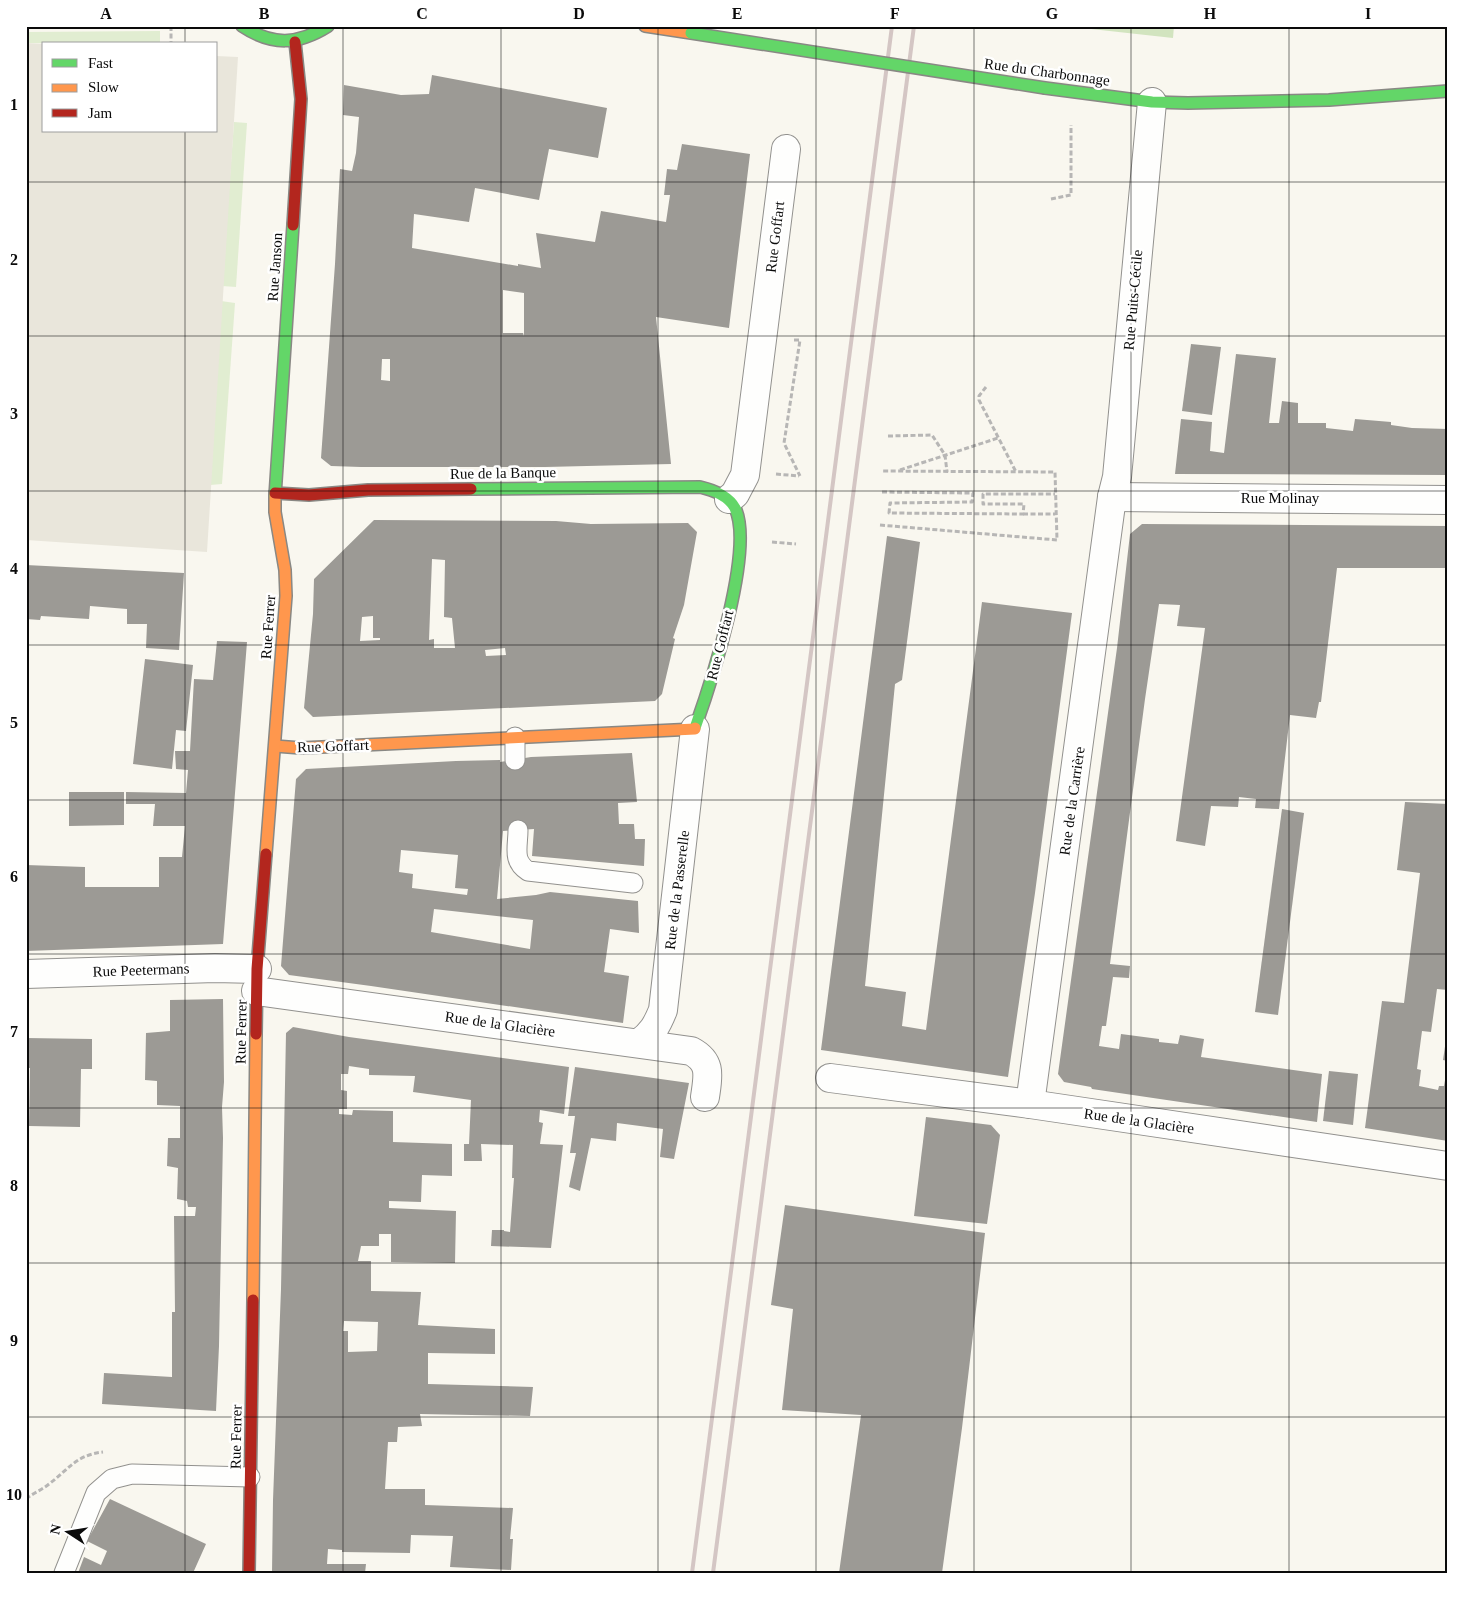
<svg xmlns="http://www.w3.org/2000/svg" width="1474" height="1599" font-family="Georgia,serif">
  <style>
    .green { fill: #e1edd1 }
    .forest { fill: #d2e4bf }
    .plaza { fill: #e9e6db }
    .building { fill: #9c9a95; fill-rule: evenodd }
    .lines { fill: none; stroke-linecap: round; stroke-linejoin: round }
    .lane-casing { stroke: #92918e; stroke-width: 21 }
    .street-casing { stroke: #92918e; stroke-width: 30 }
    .fast-casing { stroke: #898884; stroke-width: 14 }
    .slow-casing { stroke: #898884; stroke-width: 14 }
    .jam-casing { stroke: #898884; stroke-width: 14 }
    .path { stroke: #b7b6b5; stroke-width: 3; stroke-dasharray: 5 2.5; stroke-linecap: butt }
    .lane { stroke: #fefefd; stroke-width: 19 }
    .street { stroke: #fefefd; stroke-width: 28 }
    .fast { stroke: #63d668; stroke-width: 11 }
    .slow { stroke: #ff974d; stroke-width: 11 }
    .jam { stroke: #b3261e; stroke-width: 11 }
    .rail { stroke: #d4c6c4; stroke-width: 4 }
    .fast-bridge-casing { stroke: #898884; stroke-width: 14; stroke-linecap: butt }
    .fast-bridge { stroke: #63d668; stroke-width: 11 }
    .grid { fill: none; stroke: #0b0b0b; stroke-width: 1; stroke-opacity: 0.55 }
    .labels { text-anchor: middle; stroke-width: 5; stroke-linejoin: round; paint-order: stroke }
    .street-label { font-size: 15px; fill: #0b0b0b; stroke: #fff }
    .neatline { fill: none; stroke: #0b0b0b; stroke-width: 2 }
    .grid-label { font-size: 16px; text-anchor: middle; font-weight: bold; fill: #0b0b0b }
  </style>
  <rect width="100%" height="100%" fill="#f9f7ef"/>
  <!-- green -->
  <g class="green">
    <path d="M160 31V44L26 43V32Z"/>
    <path d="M234 122 247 123 236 287 222 286Z"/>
    <path d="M221 301 235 303 222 484 210 485Z"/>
  </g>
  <!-- forest -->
  <path class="forest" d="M1064 26H1174L1173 38Z"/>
  <!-- plaza -->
  <path class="plaza" d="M26 43 44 44V131H216V56L238 57 207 552 26 540Z"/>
  <!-- building -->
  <g class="building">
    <path d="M432 75 607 108 598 158 549 149 539 200 475 188 469 222 414 214 412 248 518 266V264L541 268 536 233 595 242 601 211 666 222 670 195H664L667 169 677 170 682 144 750 154 729 328 656 317 671 464 545 467H361L331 466 321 458 335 264 340 169 352 171 356 153 359 117 343 115 344 85 401 95 429 94ZM503 290 524 293V336L523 333H503ZM382 359H390V381L381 380Z"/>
    <path d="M1191 344 1221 347 1212 415 1182 411Z"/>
    <path d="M1236 354 1276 358 1269 423H1279L1282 401 1298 403V423H1326V428L1353 431 1355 419 1391 422V425L1412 428 1448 429V475L1175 474 1181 419 1212 422 1210 451 1224 453Z"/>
    <path d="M374 520 556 521 591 524 688 523 697 532 684 605 673 638 675 639 662 694 655 701 313 717 304 708 313 614 314 579ZM432 559 445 560 444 617 452 618 455 648H434V639L429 640ZM373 616V638H380V640L360 641 362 617ZM505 648 506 655 486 656 485 650Z"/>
    <path d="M1142 524 1448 526V568H1337L1321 702H1319L1316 718 1290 715 1279 809 1255 808 1256 799 1239 797 1238 807 1211 806 1205 846 1176 841 1205 628 1177 626 1180 605 1159 604 1145 699 1110 964 1130 966 1129 978 1113 977 1106 1026H1102L1099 1046 1119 1049 1121 1034 1159 1039V1042L1178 1044 1180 1035 1204 1039 1201 1057 1322 1074 1317 1122 1092 1089 1091 1087 1064 1082 1058 1074 1117 648 1130 534Z"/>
    <path d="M887 536 920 542 902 680 895 684 865 986 906 992 902 1026 926 1030 982 602 1072 613 1035 893 1008 1077 821 1050Z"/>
    <path d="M26 565 184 573 179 650 146 648 147 624H127V609L90 606 89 619 41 616 40 620 26 619Z"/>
    <path d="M217 641 247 642 223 944 26 951V865L85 867V887H159V857H182L185 826H153L155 804H126V792L186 793 188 770 176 769 175 751H190L194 679 213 680Z"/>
    <path d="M145 659 193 665 186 731 176 730 172 769 133 764Z"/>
    <path d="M632 753 637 802 618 803 619 824H634L635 839H645L644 866 532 856 534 829 503 831 497 899 536 895 550 892 638 901 639 933 610 929 604 972 629 976 623 1023 371 986 289 975 281 966 296 779 306 769 456 761 500 760V762L531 757ZM401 850 458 855 455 888 468 889 467 895 412 888 413 874 399 872ZM434 909 533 920 530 949 431 932Z"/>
    <path d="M69 792H124V825L69 826Z"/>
    <path d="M1405 802 1448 804V990L1437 989 1431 1032 1422 1031 1417 1069 1421 1070 1419 1086 1438 1090 1439 1086H1444L1448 1062V1141L1365 1128 1382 1001 1404 1003 1420 873 1397 870Z"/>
    <path d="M1282 809 1304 813 1278 1015 1255 1012Z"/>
    <path d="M223 999 224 1082 222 1107 223 1138 219 1346 216 1411 102 1404 104 1373 172 1377V1312H175L174 1216H195L196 1207H188L187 1201 177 1199 178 1168 167 1166 168 1138H180V1106L157 1105V1081L145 1080 146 1033 170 1031V1000Z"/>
    <path d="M293 1027 349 1037 569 1067 564 1114 540 1110 539 1122 543 1123 540 1144 563 1145 551 1248 491 1246 492 1230H504V1231L510 1232 514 1178H512L513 1145 481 1144 482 1161H464V1144H469L471 1100 413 1092 415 1076 369 1075V1069L349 1066 348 1074H341V1090L347 1091V1109H339V1114L352 1115 353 1110 393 1111V1142L452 1144V1176L422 1175 421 1202 389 1201V1208L456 1211 455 1263 391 1262V1234H379V1246H361L358 1261H371V1291L421 1292 418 1325 495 1329V1354L428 1353V1384L533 1387 530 1416 420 1414 422 1426 398 1427 397 1442H388L385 1489H425V1505L513 1508 510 1539H513L511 1570 450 1567 453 1536 411 1535 410 1553 342 1552V1550L328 1549 327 1564H366L365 1573H272L273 1500 281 1289 286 1033ZM344 1321 378 1322 377 1351 348 1352V1331H343Z"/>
    <path d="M1447 1033H1448V1061L1443 1060Z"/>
    <path d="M26 1038 92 1039V1069H81L80 1127 29 1126 30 1068H26Z"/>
    <path d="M575 1067 689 1083 674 1159 660 1157 663 1129 617 1123 616 1141 591 1138 580 1191 569 1187 576 1153H570L575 1116H568Z"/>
    <path d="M1329 1071 1358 1074 1353 1125 1323 1121Z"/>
    <path d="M926 1117 991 1125 1000 1135 987 1224 914 1216Z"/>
    <path d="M785 1205 985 1233 962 1428 942 1573H839L861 1415 782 1410 793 1309 771 1305Z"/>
    <path d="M110 1499 206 1544 193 1573H78L84 1557 101 1565 107 1551 87 1541Z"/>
  </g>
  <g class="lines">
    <!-- lane casing -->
    <g class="lane-casing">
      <g id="lane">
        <path d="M515 760V737"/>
        <path d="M518 830C518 847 512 861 528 871L633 883"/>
        <path d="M64 1573 96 1493 112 1479 132 1474 250 1477"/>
      </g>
    </g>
    <!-- street casing -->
    <g class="street-casing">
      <g id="street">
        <path d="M1112 497 1448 500"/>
        <path d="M729 499 735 494 745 475 786 149"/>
        <path d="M26 974 215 968 257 969"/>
        <path d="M256 991 691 1051C712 1062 708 1076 705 1097"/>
        <path d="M639 1043C652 1034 657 1025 663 1010L695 729"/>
        <path d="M830 1078 1030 1104 1448 1166"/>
        <path d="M1030 1104 1112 497 1117 477 1152 102"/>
      </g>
    </g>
    <!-- fast casing -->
    <g class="fast-casing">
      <g id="fast">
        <path d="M242 26C272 46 298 45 328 26"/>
        <path d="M1045 88 1152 102 1188 103 1329 100 1448 91"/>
        <path d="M471 489 700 487C713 490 728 495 735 508 755 549 711 683 695 728"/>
        <path d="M275 496 293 225"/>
      </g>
    </g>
    <!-- slow casing -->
    <g class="slow-casing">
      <g id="slow">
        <path d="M645 26 691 33"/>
        <path d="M275 746 301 748 695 729V728"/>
        <path d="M266 854 286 596 285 570 275 512V496"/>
        <path d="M253 1300 256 1034"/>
      </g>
    </g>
    <!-- jam casing -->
    <g class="jam-casing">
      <g id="jam">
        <path d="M293 225 301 99 295 42"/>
        <path d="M275 493 309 495 368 490 471 489"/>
        <path d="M256 1034 257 969 266 854"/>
        <path d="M249 1573 253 1300"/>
      </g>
    </g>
    <!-- path -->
    <g class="path">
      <path d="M171 26V44"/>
      <path d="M1051 199 1071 195V125"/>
      <path d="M794 340H800L784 443 800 476"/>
      <path d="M986 387 979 396V400L1016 472"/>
      <path d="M888 436 932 435 945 455 947 472"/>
      <path d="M900 470 998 438"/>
      <path d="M776 474 799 476"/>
      <path d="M882 492 973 493 972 502 890 503 889 513 1023 514 1024 504H983V494H1055"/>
      <path d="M1023 514H1055"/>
      <path d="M880 525 1057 540 1055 472 883 471"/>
      <path d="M772 542 796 544"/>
      <path d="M26 1499C33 1493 42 1490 49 1484 69 1469 76 1455 103 1452"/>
    </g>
    <!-- lane -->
    <use href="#lane" class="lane"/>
    <!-- street -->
    <use href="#street" class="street"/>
    <!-- fast -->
    <use href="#fast" class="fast"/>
    <!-- slow -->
    <use href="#slow" class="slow"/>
    <!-- jam -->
    <use href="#jam" class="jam"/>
    <!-- rail -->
    <g class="rail">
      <path d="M692 1573 892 26"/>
      <path d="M713 1573 914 26"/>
    </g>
    <!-- fast-bridge casing -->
    <g class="fast-bridge-casing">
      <path id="fast-bridge" d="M691 33 1045 88"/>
    </g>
    <!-- fast-bridge -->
    <use href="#fast-bridge" class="fast-bridge"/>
  </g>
  <!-- grid -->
  <path class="grid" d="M185 26V44M343 26V1573M501 26V1573M658 26V1573M816 26V1573M974 26V1573M1131 26V1573M1289 26V1573M185 131V1573M26 182H1448M26 336H1448M26 491H1448M26 645H1448M26 800H1448M26 954H1448M26 1108H1448M26 1263H1448M26 1417H1448"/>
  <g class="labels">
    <!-- street labels -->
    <g class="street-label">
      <text transform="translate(1047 72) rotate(8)" y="5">Rue du Charbonnage</text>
      <text transform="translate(775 237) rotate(-83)" y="5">Rue Goffart</text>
      <text transform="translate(275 267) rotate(-86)" y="5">Rue Janson</text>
      <text transform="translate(1133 300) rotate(-85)" y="5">Rue Puits-Cécile</text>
      <text transform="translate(503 473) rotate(-1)" y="5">Rue de la Banque</text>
      <text x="1280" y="503">Rue Molinay</text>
      <text transform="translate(268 627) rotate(-86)" y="5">Rue Ferrer</text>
      <text transform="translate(720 645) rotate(-76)" y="5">Rue Goffart</text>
      <text transform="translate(333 746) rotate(-2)" y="5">Rue Goffart</text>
      <text transform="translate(1072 801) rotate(-82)" y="5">Rue de la Carrière</text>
      <text transform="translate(677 890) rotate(-83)" y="5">Rue de la Passerelle</text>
      <text transform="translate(141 970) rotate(-2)" y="5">Rue Peetermans</text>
      <text transform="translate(500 1024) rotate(8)" y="5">Rue de la Glacière</text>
      <text transform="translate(241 1032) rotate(-89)" y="5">Rue Ferrer</text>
      <text transform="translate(1139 1121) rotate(8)" y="5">Rue de la Glacière</text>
      <text transform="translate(236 1437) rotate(-89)" y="5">Rue Ferrer</text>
    </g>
  </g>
  <!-- border -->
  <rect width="1474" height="1599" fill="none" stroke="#ffffff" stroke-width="55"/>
  <!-- legend -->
  <rect x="42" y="42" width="175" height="90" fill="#ffffff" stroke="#9d9d9d"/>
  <rect x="52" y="59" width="25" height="8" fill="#63d668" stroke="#9d9d9d"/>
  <text x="88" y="68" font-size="15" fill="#0b0b0b">Fast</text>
  <rect x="52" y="84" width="25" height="8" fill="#ff974d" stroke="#9d9d9d"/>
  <text x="88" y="92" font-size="15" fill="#0b0b0b">Slow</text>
  <rect x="52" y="109" width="25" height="8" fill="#b3261e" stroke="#9d9d9d"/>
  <text x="88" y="118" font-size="15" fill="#0b0b0b">Jam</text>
  <!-- north arrow -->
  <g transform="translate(68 1532) rotate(282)" stroke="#ffffff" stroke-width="4" paint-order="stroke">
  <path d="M0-4L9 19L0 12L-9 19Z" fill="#0b0b0b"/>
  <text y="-8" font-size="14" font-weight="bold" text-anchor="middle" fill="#0b0b0b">N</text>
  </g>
  <rect x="28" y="28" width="1418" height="1544" class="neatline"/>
  <g class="grid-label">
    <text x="106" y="19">A</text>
    <text x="264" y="19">B</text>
    <text x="422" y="19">C</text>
    <text x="579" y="19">D</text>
    <text x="737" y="19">E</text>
    <text x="895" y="19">F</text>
    <text x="1052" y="19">G</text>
    <text x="1210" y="19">H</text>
    <text x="1368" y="19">I</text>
    <text x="14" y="110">1</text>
    <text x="14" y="265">2</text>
    <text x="14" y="419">3</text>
    <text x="14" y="574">4</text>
    <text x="14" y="728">5</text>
    <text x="14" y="882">6</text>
    <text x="14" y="1037">7</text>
    <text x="14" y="1191">8</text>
    <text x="14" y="1346">9</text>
    <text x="14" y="1500">10</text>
  </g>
</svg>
